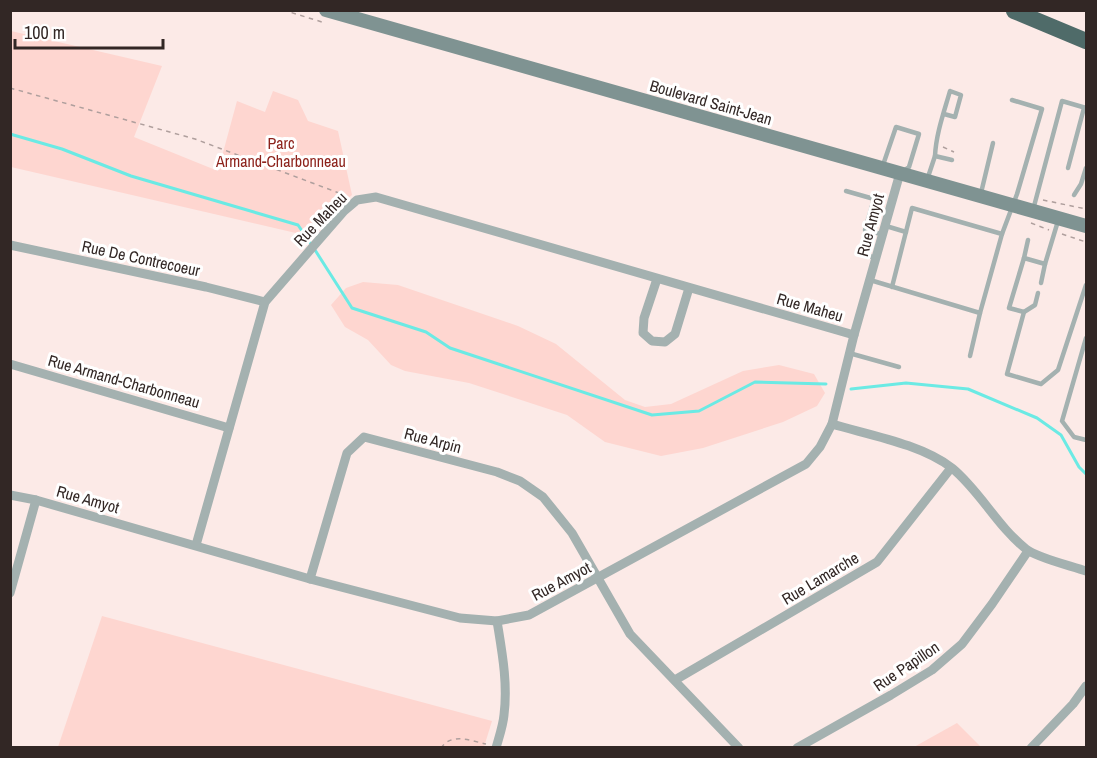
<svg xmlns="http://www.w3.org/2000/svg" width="1097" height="758" font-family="'Archivo Narrow',sans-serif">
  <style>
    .green { fill: #fed6d0 }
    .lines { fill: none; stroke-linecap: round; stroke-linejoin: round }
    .stream { stroke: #6beae4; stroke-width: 3 }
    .path { stroke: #af9f9d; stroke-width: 1.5; stroke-dasharray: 4.5 4.5; stroke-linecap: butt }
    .lane { stroke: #a4b1b0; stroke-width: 4.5 }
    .street { stroke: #a4b1b0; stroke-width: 9 }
    .secondary { stroke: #7f9392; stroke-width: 14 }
    .highway { stroke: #4f6b69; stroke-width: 16 }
    .labels { text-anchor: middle; stroke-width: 6; stroke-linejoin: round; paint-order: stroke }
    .street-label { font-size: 16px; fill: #322725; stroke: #fff }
    .park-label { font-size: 16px; fill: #8d231c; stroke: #fff }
  </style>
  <rect width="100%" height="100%" fill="#fceae7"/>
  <!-- green -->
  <g class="green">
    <path d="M11 31 162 66 134 137 218 171 237 101 265 112 273 91 298 100 308 121 338 131 352 195 320 222 313 237 11 167Z"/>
    <path d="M363 282 398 285 518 326 556 344 625 400 645 407 671 404 743 371 779 365 814 374 825 393 817 406 783 422 703 448 661 456 605 442 567 415 515 398 469 383 405 371 391 365 368 340 345 327 331 305 346 288Z"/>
    <path d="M102 616 492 721 484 747H58Z"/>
    <path d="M957 723 981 747H914Z"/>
  </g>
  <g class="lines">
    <!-- stream -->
    <g class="stream">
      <path d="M10 134 62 149 131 176 298 225 311 244"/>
      <path d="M315 250 352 308 426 332 450 348 652 415 699 411 755 382 826 384"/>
      <path d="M851 389 906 383 968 389 1037 418 1061 435 1079 467 1086 474"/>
    </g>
    <!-- path -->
    <g class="path">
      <path d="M283 10 322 22"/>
      <path d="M10 88 195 139 347 196"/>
      <path d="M943 147 954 152"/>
      <path d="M1043 200 1086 209"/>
      <path d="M1031 223 1049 230"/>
      <path d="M1062 234 1086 242"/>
      <path d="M441 748C452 732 471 741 486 744"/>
    </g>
    <!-- lane -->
    <g class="lane">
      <path d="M935 156C936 134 944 112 950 91L961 95 955 117 944 114"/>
      <path d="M883 165 896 127 919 134 909 167 903 171"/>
      <path d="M1068 168 1084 108"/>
      <path d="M927 180 935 156 952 160"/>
      <path d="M846 191 874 199 865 230 881 234"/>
      <path d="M981 193 993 143"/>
      <path d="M1074 195 1081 184 1086 168"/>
      <path d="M1033 210 1062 101 1086 108"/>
      <path d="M1058 221 1045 264 1024 258 1009 308 1024 312 1007 374 1041 384 1058 370 1086 285"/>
      <path d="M886 226 906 232"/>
      <path d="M1002 234 1017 194 1042 109 1012 100"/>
      <path d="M859 253 876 258"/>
      <path d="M1024 258 1028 240"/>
      <path d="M870 280 980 313 1002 234 912 208 892 287"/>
      <path d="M1041 283 1045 264"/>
      <path d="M1024 312 1035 305 1038 293"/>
      <path d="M1086 338 1062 421 1074 437 1086 440"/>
      <path d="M849 353 899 367"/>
      <path d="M970 356 980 313"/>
    </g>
    <!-- street -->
    <g class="street">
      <path d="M10 245 206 287 265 302"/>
      <path d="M657 279 644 318 643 333 652 341 665 342 675 334 689 288"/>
      <path d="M10 364 229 428"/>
      <path d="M832 424C869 435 921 444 952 468 980 491 997 526 1026 549 1037 558 1072 566 1086 571"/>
      <path d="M10 495 36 500 310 579 460 618 497 621 529 615 806 464 820 447 832 424 854 335 900 173"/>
      <path d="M196 545 265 302 344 211 357 200 376 197 854 335"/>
      <path d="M310 579 347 453 364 437 497 472 520 481 543 497 572 533 630 634 739 748"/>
      <path d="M10 593 36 500"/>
      <path d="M675 680 877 562 951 468"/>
      <path d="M496 748C499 737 503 726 504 715 508 683 502 652 497 621"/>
      <path d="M797 748 891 695 932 670 962 644 992 604 1028 551"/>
      <path d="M1031 748 1073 704 1086 686"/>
    </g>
    <!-- secondary -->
    <path class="secondary" d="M326 10 1086 226"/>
    <!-- highway -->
    <path class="highway" d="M1014 11 1086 41"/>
  </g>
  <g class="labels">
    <!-- street labels -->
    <g class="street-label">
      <text transform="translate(711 102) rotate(16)" y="6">Boulevard Saint-Jean</text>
      <text transform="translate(320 219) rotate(-46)" y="6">Rue Maheu</text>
      <text transform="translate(870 225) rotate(-75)" y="6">Rue Amyot</text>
      <text transform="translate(141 258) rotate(12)" y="6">Rue De Contrecoeur</text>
      <text transform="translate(810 307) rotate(16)" y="6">Rue Maheu</text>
      <text transform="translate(124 381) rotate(16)" y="6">Rue Armand-Charbonneau</text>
      <text transform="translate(433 440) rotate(15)" y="6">Rue Arpin</text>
      <text transform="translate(88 499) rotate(16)" y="6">Rue Amyot</text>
      <text transform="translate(820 578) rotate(-31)" y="6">Rue Lamarche</text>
      <text transform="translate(561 581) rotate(-28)" y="6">Rue Amyot</text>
      <text transform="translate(906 666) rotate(-34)" y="6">Rue Papillon</text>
    </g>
    <!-- park labels -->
    <g class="park-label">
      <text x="281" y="149">Parc<tspan x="281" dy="18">Armand-Charbonneau</tspan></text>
    </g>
  </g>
  <!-- border -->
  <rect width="1097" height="758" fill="none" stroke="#322725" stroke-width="24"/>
  <!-- scale -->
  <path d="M15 39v9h148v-9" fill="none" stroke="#322725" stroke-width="3"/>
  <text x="24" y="39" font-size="18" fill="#322725" stroke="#ffffff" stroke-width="4.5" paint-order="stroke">100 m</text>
</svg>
